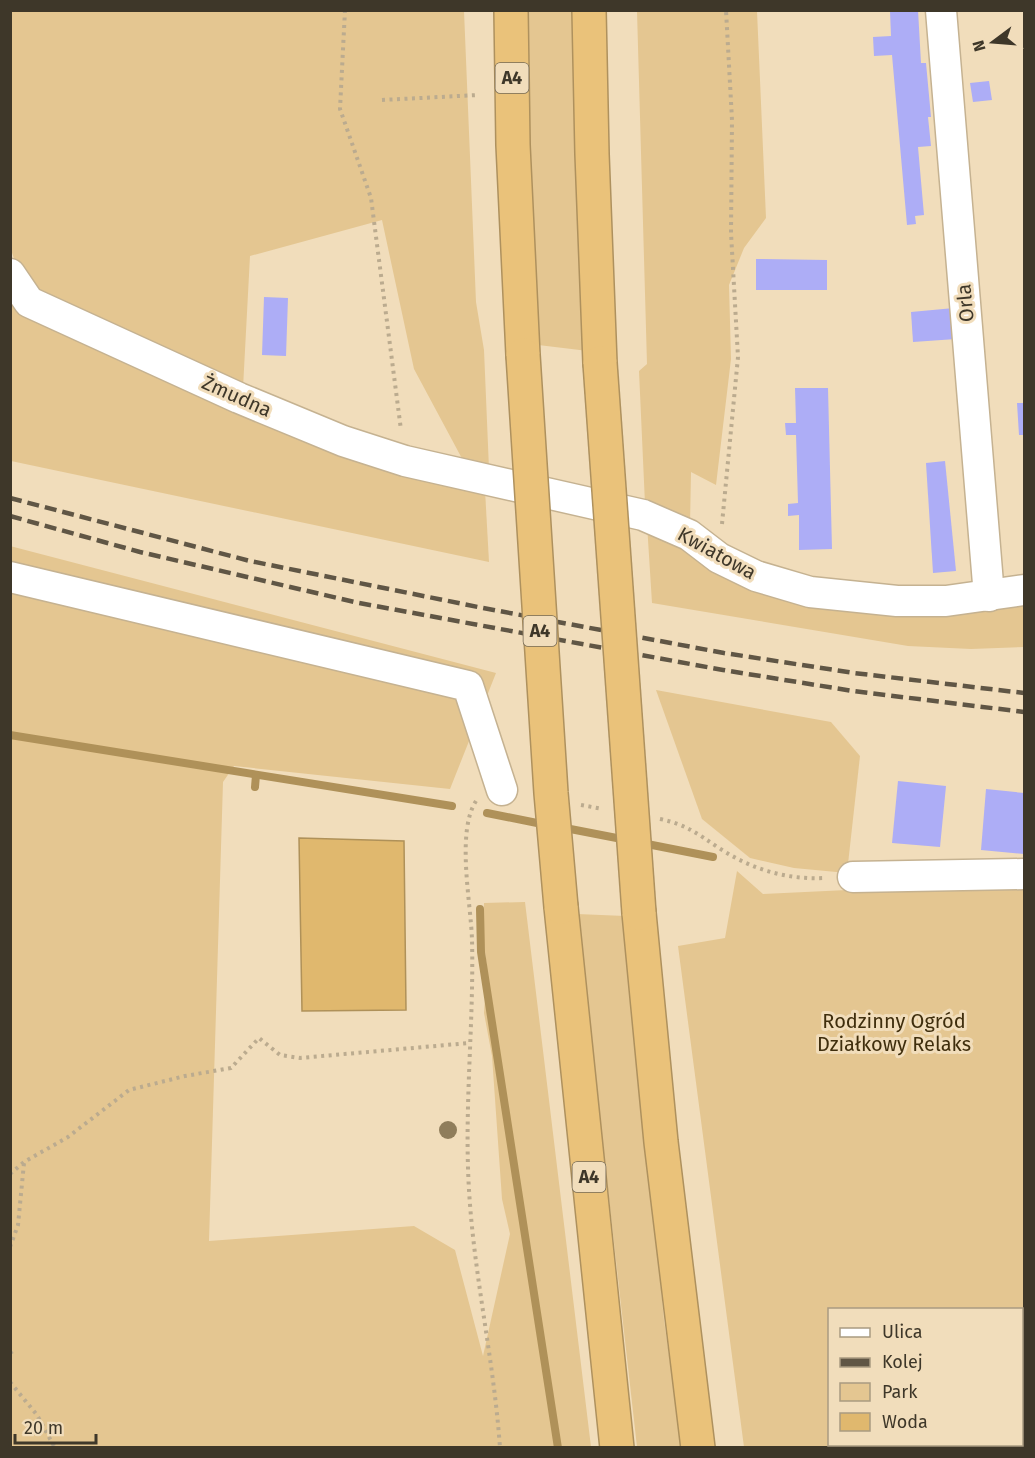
<svg xmlns="http://www.w3.org/2000/svg" width="1035" height="1458" font-family="'Fira Sans',sans-serif">
  <style>
    .green { fill: #e4c691; fill-rule: evenodd }
    .water { fill: #e0b86e; stroke: #af9159; stroke-width: 1.5 }
    .lines { fill: none; stroke-linecap: round; stroke-linejoin: round }
    .stream { stroke: #af9159; stroke-width: 8 }
    .building { fill: #adadf6 }
    .minor-casing { stroke: #c5b291; stroke-width: 33 }
    .highway-casing { stroke: #ae915e; stroke-width: 36 }
    .path { stroke: #bbab8f; stroke-width: 4; stroke-dasharray: 3 4.5; stroke-linecap: butt }
    .minor { stroke: #fff; stroke-width: 30 }
    .highway { stroke: #eac27a; stroke-width: 33 }
    .rail { stroke: #605645; stroke-width: 4.5; stroke-dasharray: 12 6; stroke-linecap: butt }
    .highway-bridge-casing { stroke: #ae915e; stroke-width: 36; stroke-linecap: butt }
    .highway-bridge { stroke: #eac27a; stroke-width: 33 }
    .tree { fill: #8f7d5b }
    .labels { text-anchor: middle; stroke-width: 6; stroke-linejoin: round; paint-order: stroke }
    .shield { fill: #f1ddbb; stroke: #746955; stroke-width: 1.5 }
    .shield-label { font-size: 18px; font-weight: bold; fill: #3e3729 }
    .street-label { font-size: 20px; fill: #3e3729; stroke: #f1ddbb }
    .park-label { font-size: 20px; fill: #3f2e0d; stroke: #f1ddbb }
  </style>
  <rect width="100%" height="100%" fill="#f1ddbb"/>
  <!-- green -->
  <g class="green">
    <path d="M11 11H464L476 302 484 350 489 469 466 466 414 369 382 220 250 256 243 388 41 296 16 264 11 250Z"/>
    <path d="M525 11H576L588 351 530 344Z"/>
    <path d="M637 11H757L766 218 744 248 729 285 731 359 716 485 691 472 690 525 645 504 639 371 647 364Z"/>
    <path d="M10 295 485 490 489 562 11 461Z"/>
    <path d="M647 524 748 584 1024 596V647L971 649 908 646 652 603Z"/>
    <path d="M10 546 496 673 450 789 234 766 223 782 209 1241 414 1226 455 1250 483 1356 510 1234 502 1199 492 1056 484 1013 487 967 483 936 484 903 525 902 591 1447H11Z"/>
    <path d="M656 690 831 722 860 756 847 873 794 868 750 858 702 819Z"/>
    <path d="M737 871 763 894 847 890 1024 887V1447H744L678 946 725 938ZM830 1310H1022V1444H830Z"/>
    <path d="M577 914 625 916 664 1320 682 1447H637Z"/>
  </g>
  <!-- water -->
  <path class="water" d="M299 838 404 841 406 1010 302 1011Z"/>
  <g class="lines">
    <!-- stream -->
    <g class="stream">
      <path d="M10 735 452 806"/>
      <path d="M255 787 256 775"/>
      <path d="M487 813 547 825"/>
      <path d="M560 827 627 840"/>
      <path d="M642 843 713 857"/>
      <path d="M480 909 481 952 558 1448"/>
    </g>
  </g>
  <!-- building -->
  <g class="building">
    <path d="M918 10 921 63H926L931 117H928L931 146 918 147 924 215 915 216 916 224 907 225 892 55 874 56 873 37 891 36 890 11Z"/>
    <path d="M989 81 992 100 973 102 970 83Z"/>
    <path d="M756 259 827 260V290H756Z"/>
    <path d="M264 297 288 298 286 356 262 355Z"/>
    <path d="M954 308 956 339 913 342 911 312Z"/>
    <path d="M795 388H828L832 549 799 550V515L788 516V504L798 503 796 435H786L785 423H796Z"/>
    <path d="M1017 403H1024V435H1019Z"/>
    <path d="M945 461 956 571 933 573 926 463Z"/>
    <path d="M898 781 946 786 940 847 892 843Z"/>
    <path d="M986 789 1024 793V854L981 850Z"/>
  </g>
  <g class="lines">
    <!-- minor casing -->
    <g class="minor-casing">
      <g id="minor">
        <path d="M941 10 989 596"/>
        <path d="M10 274 29 302 239 398 343 441 405 461 643 515 689 535 719 558 756 576 810 592 897 601H946L1024 590"/>
        <path d="M10 577 468 686 502 790"/>
        <path d="M853 877 1024 874"/>
      </g>
    </g>
    <!-- highway casing -->
    <g class="highway-casing">
      <g id="highway">
        <path d="M511 10 513 145 523 355"/>
        <path d="M589 10 592 154 600 363"/>
        <path d="M561 907 617 1448"/>
        <path d="M639 913 661 1142 698 1448"/>
      </g>
    </g>
    <!-- path -->
    <g class="path">
      <path d="M345 10 340 109 371 198 401 430"/>
      <path d="M382 100 478 95"/>
      <path d="M722 524 738 357 731 233 732 120 726 10"/>
      <path d="M476 801C456 832 471 903 472 940 474 1023 464 1107 469 1190 474 1276 494 1361 500 1448"/>
      <path d="M581 805 603 809"/>
      <path d="M660 819C685 824 698 834 719 848 751 869 786 880 825 878"/>
      <path d="M10 1174 24 1162 68 1137 129 1090 185 1076 231 1068 259 1038 280 1055 300 1058 469 1043"/>
      <path d="M10 1247 18 1225 24 1163"/>
      <path d="M10 1353 16 1349"/>
      <path d="M10 1382 37 1415 55 1448"/>
    </g>
    <!-- minor -->
    <use href="#minor" class="minor"/>
    <!-- highway -->
    <use href="#highway" class="highway"/>
    <!-- rail -->
    <g class="rail">
      <path d="M10 498 250 561 483 608 724 653 854 673 1024 693"/>
      <path d="M10 516 140 552 359 603 723 670 853 691 1024 712"/>
    </g>
    <!-- highway-bridge casing -->
    <g class="highway-bridge-casing">
      <g id="highway-bridge">
        <path d="M523 355 551 793 561 907"/>
        <path d="M600 363 639 913"/>
      </g>
    </g>
    <!-- highway-bridge -->
    <use href="#highway-bridge" class="highway-bridge"/>
  </g>
  <!-- trees -->
  <circle class="tree" cx="448" cy="1130" r="9"/>
  <g class="labels">
    <!-- shield labels -->
    <g class="shield">
      <rect x="495.5" y="63" width="33" height="30" rx="4.5"/>
      <rect x="523.5" y="616" width="33" height="30" rx="4.5"/>
      <rect x="572.5" y="1162" width="33" height="30" rx="4.5"/>
    </g>
    <g class="shield-label">
      <text x="512" y="84">A4</text>
      <text x="540" y="637">A4</text>
      <text x="589" y="1183">A4</text>
    </g>
    <!-- street labels -->
    <g class="street-label">
      <text transform="translate(965 303) rotate(-95)" y="7">Orla</text>
      <text transform="translate(237 396) rotate(24)" y="7">Żmudna</text>
      <text transform="translate(717 553) rotate(29)" y="7">Kwiatowa</text>
    </g>
    <!-- park labels -->
    <g class="park-label">
      <text x="894" y="1028">Rodzinny Ogród<tspan x="894" dy="23">Działkowy Relaks</tspan></text>
    </g>
  </g>
  <!-- border -->
  <rect width="1035" height="1458" fill="none" stroke="#3e3729" stroke-width="24"/>
  <!-- legend -->
  <rect x="828" y="1308" width="195" height="138" fill="#f1ddbb" stroke="#a99b81" stroke-width="1.5"/>
  <rect x="840" y="1328" width="30" height="9" fill="#ffffff" stroke="#a99b81" stroke-width="1.5"/>
  <text x="882" y="1338" font-size="18" fill="#3e3729">Ulica</text>
  <rect x="840" y="1358" width="30" height="9" fill="#605645" stroke="#a99b81" stroke-width="1.5"/>
  <text x="882" y="1368" font-size="18" fill="#3e3729">Kolej</text>
  <rect x="840" y="1383" width="30" height="18" fill="#e4c691" stroke="#a99b81" stroke-width="1.5"/>
  <text x="882" y="1398" font-size="18" fill="#3e3729">Park</text>
  <rect x="840" y="1413" width="30" height="18" fill="#e0b86e" stroke="#a99b81" stroke-width="1.5"/>
  <text x="882" y="1428" font-size="18" fill="#3e3729">Woda</text>
  <!-- north arrow -->
  <g transform="translate(993 42) rotate(254)" stroke="#f1ddbb" stroke-width="4.5" paint-order="stroke">
  <path d="M0-4.5L10 22L0 15L-10 22Z" fill="#3e3729"/>
  <text y="-9" font-size="16" font-weight="bold" text-anchor="middle" fill="#3e3729">N</text>
  </g>
  <!-- scale -->
  <path d="M15 1434v9h81v-9" fill="none" stroke="#3e3729" stroke-width="3"/>
  <text x="24" y="1434" font-size="18" fill="#3e3729" stroke="#f1ddbb" stroke-width="4.5" paint-order="stroke">20 m</text>
</svg>
